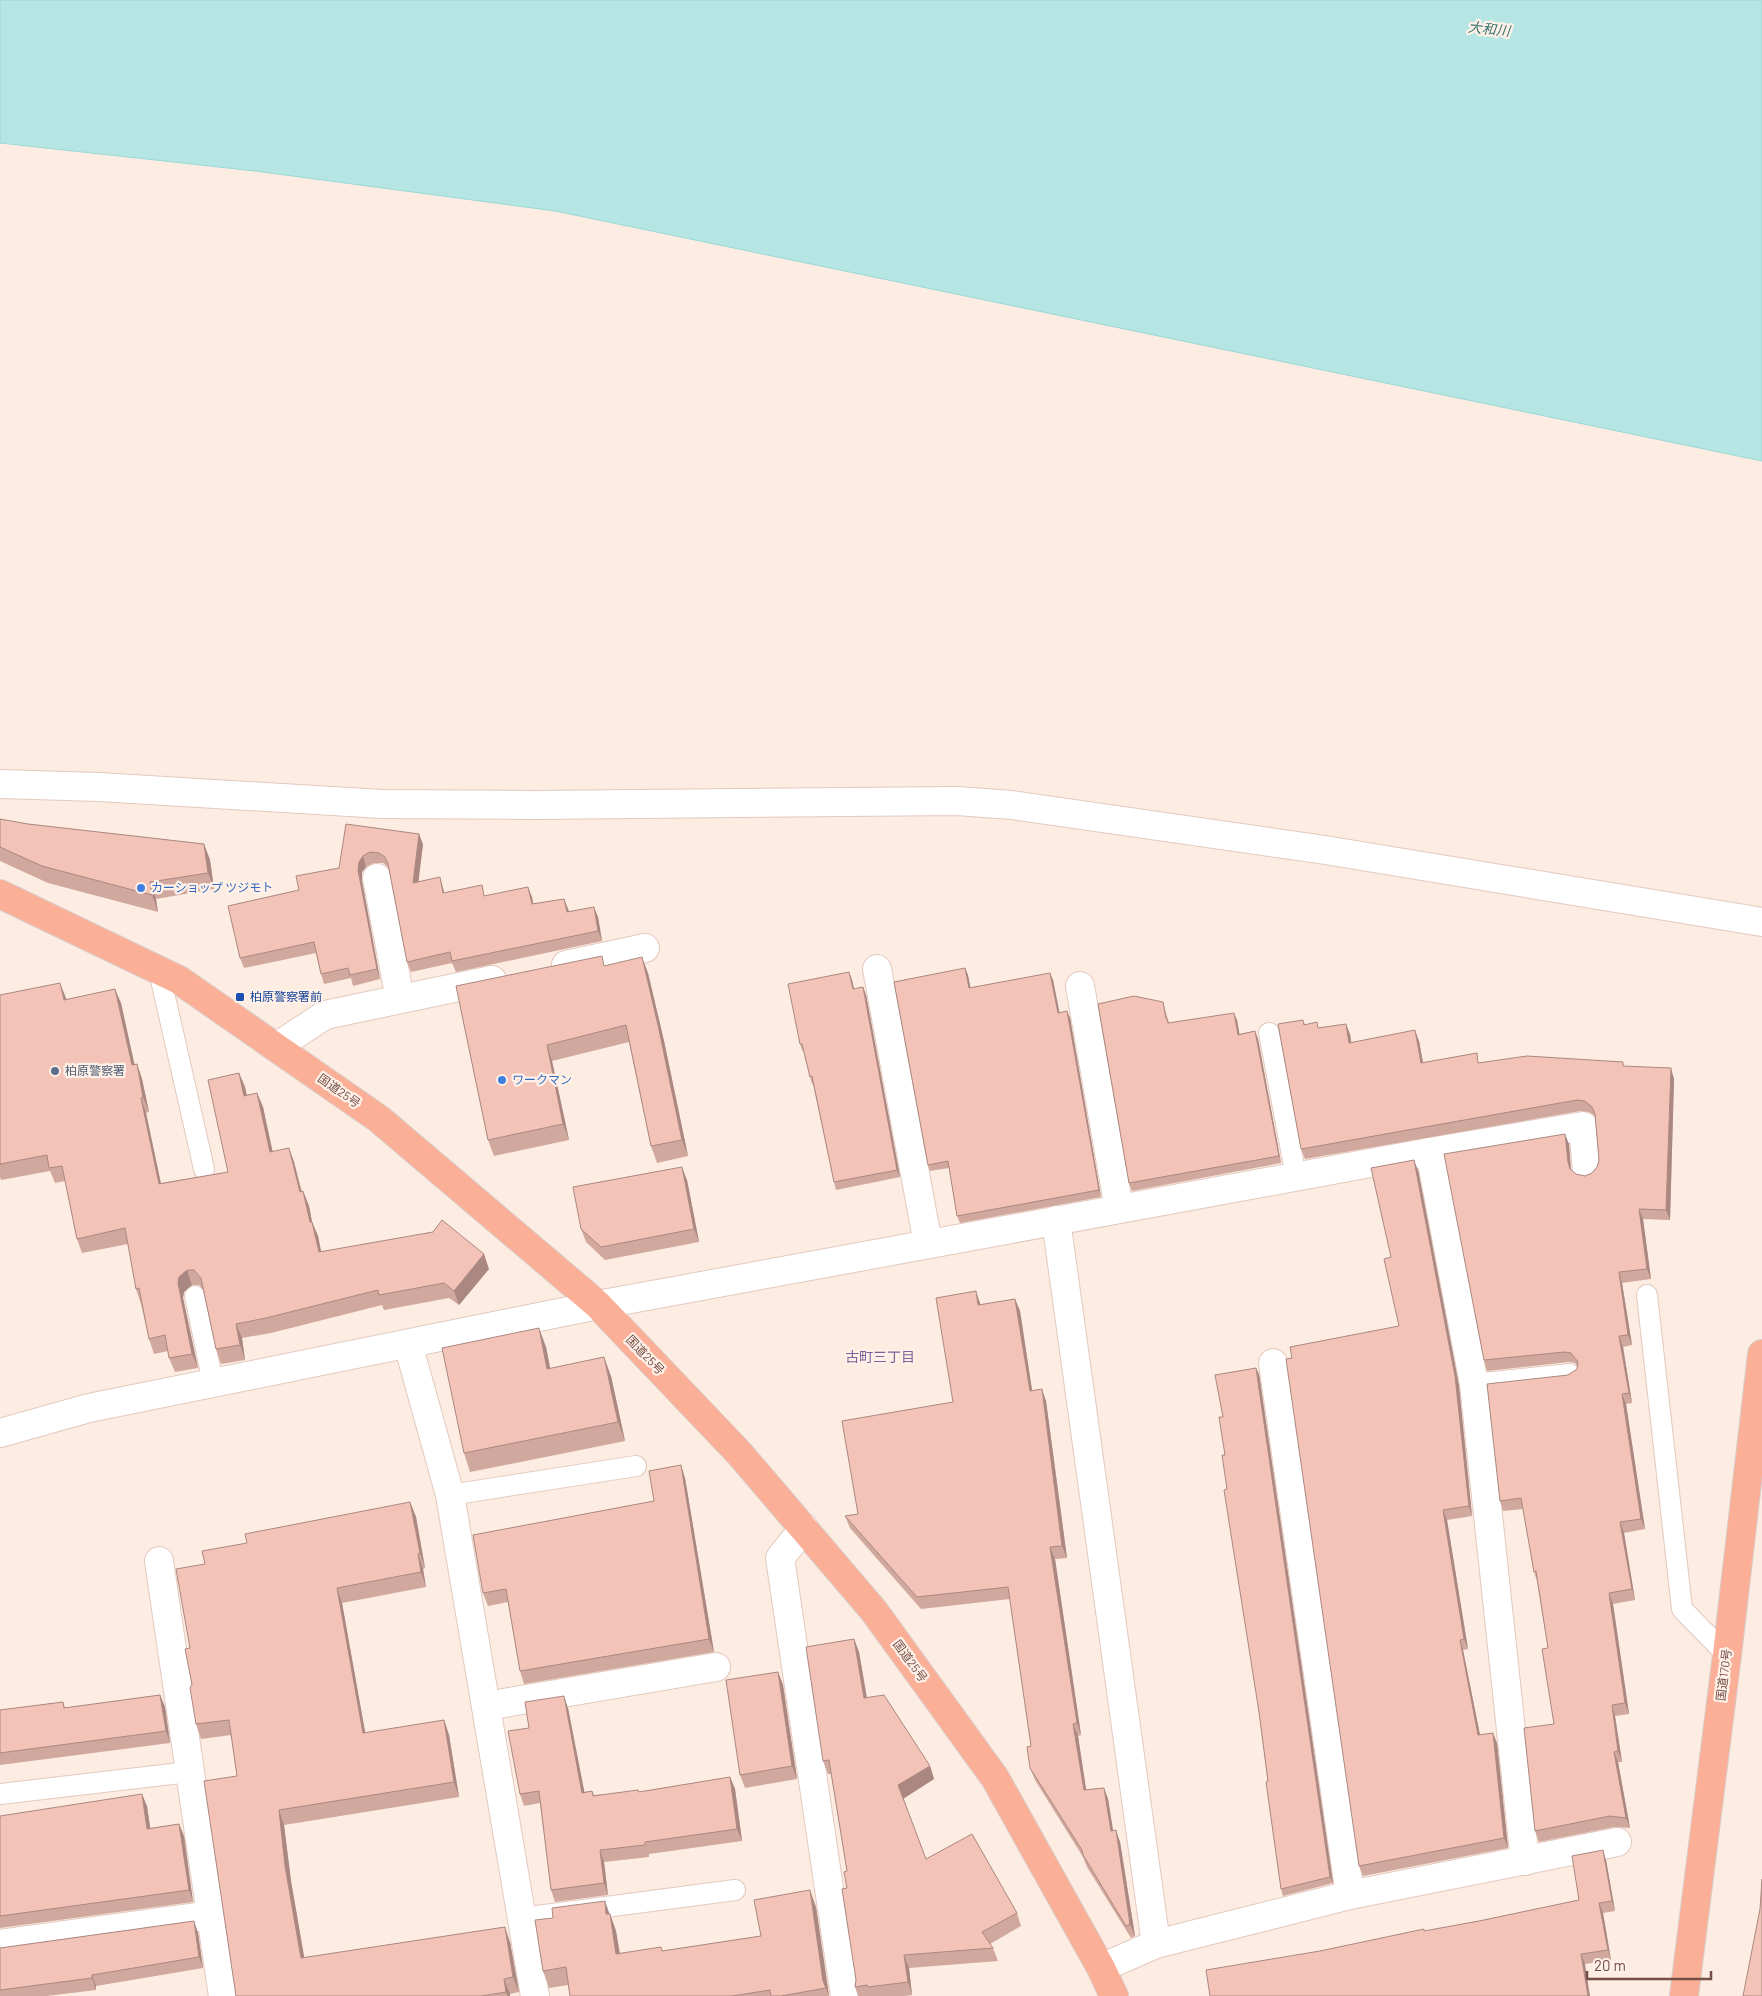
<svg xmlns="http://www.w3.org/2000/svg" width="1762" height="1996" font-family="Barlow,'Noto Sans JP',sans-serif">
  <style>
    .water { fill: #b5e6e4; stroke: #9bd8d6 }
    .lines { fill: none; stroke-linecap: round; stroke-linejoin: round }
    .service-casing { stroke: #e3c9bf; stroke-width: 22 }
    .minor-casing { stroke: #e3c9bf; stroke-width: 30 }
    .trunk-casing { stroke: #d8cdcb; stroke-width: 30 }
    .service { stroke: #fff; stroke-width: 20 }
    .minor { stroke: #fff; stroke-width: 28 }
    .trunk { stroke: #fbaf96; stroke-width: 28 }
    .wall { fill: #d1a89e }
    .shaded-wall { fill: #aa8881 }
    .building { fill: #f3c3b8; stroke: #aa8881 }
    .shop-dot { fill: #3f7fe0; stroke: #fff1e7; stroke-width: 2 }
    .transit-dot { fill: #1a4fb4; stroke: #fff1e7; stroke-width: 2 }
    .service-dot { fill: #5c6f8a; stroke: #fff1e7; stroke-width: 2 }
    .labels { text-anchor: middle; stroke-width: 4.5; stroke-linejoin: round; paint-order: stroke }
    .shop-label { font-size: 12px; fill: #366cbe; stroke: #fff1e7; text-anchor: start }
    .transit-label { font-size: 12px; fill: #164399; stroke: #fff1e7; text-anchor: start }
    .service-label { font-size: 12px; fill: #4e5e75; stroke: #fff1e7; text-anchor: start }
    .street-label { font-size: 12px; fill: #744e47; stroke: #fff1e7 }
    .water-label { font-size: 14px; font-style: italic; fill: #387472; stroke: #fff1e7 }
    .neighbourhood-label { font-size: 14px; fill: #7b6298; stroke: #fff1e7 }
  </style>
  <rect width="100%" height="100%" fill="#fdece1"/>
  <!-- water -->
  <path class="water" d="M0 0H1762V461L555 211 255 171 0 143Z"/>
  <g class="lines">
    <!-- service casing -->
    <g class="service-casing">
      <g id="service">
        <path d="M159 971 204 1169"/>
        <path d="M1269 1033 1296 1177"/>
        <path d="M1647 1295 1682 1609 1727 1655"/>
        <path d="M195 1296 213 1383"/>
        <path d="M1474 1384 1570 1374"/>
        <path d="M450 1495 636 1466"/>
        <path d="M0 1794 189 1772"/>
        <path d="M522 1918 735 1890"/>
      </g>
    </g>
    <!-- minor casing -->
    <g class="minor-casing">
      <g id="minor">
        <path d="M0 784 99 787 382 804 535 805 957 801 1012 805 1325 850 1762 922"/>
        <path d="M377 878 400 999"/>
        <path d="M566 965 645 948"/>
        <path d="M877 969 928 1244"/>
        <path d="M1080 986 1119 1209"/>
        <path d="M276 1047 325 1015 492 980"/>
        <path d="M1430 1152 1474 1384 1525 1861"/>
        <path d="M1056 1220 1156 1944"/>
        <path d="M408 1344 450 1495 535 1996"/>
        <path d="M1273 1363 1350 1895"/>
        <path d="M0 1433 89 1408 598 1305 1430 1152 1583 1126 1587 1171"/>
        <path d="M804 1528 780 1558 845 1996"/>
        <path d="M159 1561 223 1996"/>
        <path d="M486 1706 716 1667"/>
        <path d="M0 1944 211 1915"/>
        <path d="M1101 1968 1156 1944 1350 1895 1617 1842"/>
      </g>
    </g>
    <!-- trunk casing -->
    <g class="trunk-casing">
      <g id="trunk">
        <path d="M0 894 179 980 379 1119 598 1305 739 1453 874 1611 995 1778 1101 1968 1114 1996"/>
        <path d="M1684 1996 1727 1655 1762 1354"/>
      </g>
    </g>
    <!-- service -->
    <use href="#service" class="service"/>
    <!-- minor -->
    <use href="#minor" class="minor"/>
    <!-- trunk -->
    <use href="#trunk" class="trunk"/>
  </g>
  <!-- wall -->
  <g class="wall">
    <path d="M0 819 28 824 204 844 210 860 214 889 156 899 158 912 48 883 0 861Z"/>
    <path d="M346 824 423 844 418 882 443 888 444 893 486 896 532 897 533 904 564 899 569 911 598 917 602 941 456 972 452 963 411 972 407 962 389 869 388 867 383 863H374L366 867 362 872V881L380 979 353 986 351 978 324 984 321 974 316 953 244 968 240 958 299 890 339 868Z"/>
    <path d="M605 966 648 973 664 1041 688 1156 657 1163 651 1146 629 1042 552 1061 569 1140 494 1156 488 1140 456 986Z"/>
    <path d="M965 968 968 975 970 988 1050 973 1053 980 1059 1013 1067 1011 1070 1018 1101 1197 960 1223 957 1216 949 1168 930 1171 928 1165Z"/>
    <path d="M849 972 852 980 854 989 863 987 866 995 900 1177 836 1190 834 1182 813 1084H812L810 1077 804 1051 803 1052 800 1044Z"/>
    <path d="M0 995 121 1003 134 1065 137 1064 142 1079 149 1112 146 1113 161 1183 228 1172 239 1073 245 1087 246 1095 257 1093 263 1107 272 1152 289 1148 294 1162 302 1192 303 1191 309 1206 312 1222 318 1236 321 1251 489 1269 459 1305 449 1298 384 1310 382 1305 271 1333 242 1338 245 1360 221 1364 216 1349 203 1290 199 1285H192L184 1292 183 1298 198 1368 175 1372 169 1358 168 1351 154 1354 149 1339 141 1304 136 1289 128 1244 82 1253 77 1239 65 1181 55 1183 50 1171 1 1180 0 1177Z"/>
    <path d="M1163 1002 1169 1023 1237 1020 1239 1034 1255 1031 1258 1039 1281 1163 1132 1191 1129 1183Z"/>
    <path d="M1303 1020 1305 1025 1350 1034 1351 1042 1419 1041 1423 1063 1624 1066 1674 1079 1670 1220 1643 1219 1651 1279 1622 1283 1632 1345 1623 1347 1632 1403 1626 1404 1645 1529 1624 1533 1635 1600 1613 1604 1629 1714 1615 1716 1622 1762H1618L1630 1828 1614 1827 1539 1842 1535 1831 1554 1724 1548 1648 1537 1581 1534 1572 1523 1509 1503 1511 1500 1501 1568 1375 1577 1369V1366L1575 1363 1569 1362 1487 1371 1484 1360 1569 1144 1571 1170 1576 1174 1585 1176 1592 1173 1597 1167 1599 1160 1595 1116 1589 1112 1580 1111 1305 1159 1301 1149Z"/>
    <path d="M1418 1170 1459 1386 1472 1516 1447 1520 1468 1649 1463 1650 1480 1735 1497 1743 1508 1848 1363 1876 1359 1866 1292 1358 1399 1326 1391 1257Z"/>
    <path d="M687 1180 699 1242 605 1260 586 1242 581 1229Z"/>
    <path d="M1015 1299 1020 1311 1032 1391 1046 1401 1067 1558 1055 1559 1081 1735 1078 1736 1086 1790 1104 1788 1108 1799 1113 1830 1120 1842 1135 1936 1131 1938 1087 1867 1083 1857 1035 1780 1030 1768 1031 1746 1010 1599 921 1609 850 1528 845 1516 858 1514 953 1402 980 1305Z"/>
    <path d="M546 1347 550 1368 611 1376 625 1441 470 1472 464 1453Z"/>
    <path d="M1259 1374 1333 1883 1283 1896 1281 1889 1259 1712 1227 1489 1223 1417Z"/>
    <path d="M685 1478 714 1652 524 1684 520 1671 508 1602 488 1606 483 1593 654 1501Z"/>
    <path d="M410 1502 416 1517 425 1568 423 1569 426 1587 342 1603 365 1733 444 1720 449 1735 459 1797 284 1825 291 1881 304 1958 510 1942 519 1992 510 1994V1996H236L237 1776 231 1735 201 1739 196 1724 192 1684 190 1648 205 1564 247 1543Z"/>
    <path d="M854 1639 859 1652 867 1698 930 1766 934 1779 903 1798 926 1859 1017 1913 1021 1926 990 1944 993 1948 998 1961 909 1968 912 1995 905 1996H858L855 1987 856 1980 847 1888V1871L831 1774H828L823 1761Z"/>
    <path d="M778 1672 783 1685 797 1779 745 1788 740 1775Z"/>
    <path d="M160 1695 165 1707 170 1743 0 1765V1710L63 1702 65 1708Z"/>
    <path d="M568 1708 584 1792 592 1791 594 1795 639 1792 730 1777 735 1789 742 1841 649 1854V1857L604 1862 608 1895 555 1902 551 1890 540 1803 524 1806 520 1794Z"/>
    <path d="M147 1806 150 1828 179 1824 184 1836 193 1902 0 1928V1816Z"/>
    <path d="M1606 1860 1615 1911 1603 1913 1611 1960 1585 1964 1320 1951 1479 1921 1579 1900Z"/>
    <path d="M816 1907 829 1996H570L568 1985 549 1988 543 1971 609 1914H610L616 1931 620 1953 663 1951 761 1936Z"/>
    <path d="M194 1921 198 1933 203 1968 96 1986V1990L47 1996H0V1948Z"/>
  </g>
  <!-- shaded-wall -->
  <g class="shaded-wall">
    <path d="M419 834 423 844 417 894 413 883Z"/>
    <path d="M204 844 210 860 214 889 208 873Z"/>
    <path d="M363 856 366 867 362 872V881L380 979 377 969 358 870 359 862Z"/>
    <path d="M440 877 443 888 447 904 443 893Z"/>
    <path d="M150 882 156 899 158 912 152 895Z"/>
    <path d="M528 887 532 897 535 915 532 904Z"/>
    <path d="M564 899 568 909 571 922 567 912Z"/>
    <path d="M594 907 598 917 602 941 598 931Z"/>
    <path d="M642 957 648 973 664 1041 688 1156 682 1140Z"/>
    <path d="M965 968 968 975 972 995 969 988Z"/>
    <path d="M849 972 852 980 856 997 853 989Z"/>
    <path d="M1050 973 1053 980 1061 1019 1058 1013Z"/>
    <path d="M60 983 66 998 69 1014 64 1000Z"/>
    <path d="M863 987 866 995 900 1177 897 1170Z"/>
    <path d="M115 989 121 1003 138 1080 132 1065Z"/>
    <path d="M1067 1011 1070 1018 1101 1197 1099 1190Z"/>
    <path d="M1234 1013 1237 1020 1241 1042 1238 1035Z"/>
    <path d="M1346 1024 1350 1034 1353 1053 1349 1043Z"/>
    <path d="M1415 1030 1419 1041 1425 1074 1421 1063Z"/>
    <path d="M1255 1031 1258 1039 1281 1163 1279 1156Z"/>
    <path d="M547 1045 552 1061 569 1140 563 1124Z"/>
    <path d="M137 1064 142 1079 149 1112 143 1097Z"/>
    <path d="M1671 1068 1674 1079 1670 1220 1666 1210Z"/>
    <path d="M239 1073 245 1087 250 1110 244 1096Z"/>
    <path d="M257 1093 263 1107 276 1167 270 1152Z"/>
    <path d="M141 1098 146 1113 164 1199 159 1184Z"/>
    <path d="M1565 1134 1569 1144 1571 1172 1568 1162Z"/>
    <path d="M289 1148 294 1162 305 1207 300 1192Z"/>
    <path d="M1414 1160 1418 1170 1459 1386 1472 1516 1469 1506Z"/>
    <path d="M682 1167 687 1180 699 1242 694 1229Z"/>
    <path d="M303 1191 309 1206 312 1222 318 1236 324 1267 319 1252 310 1222Z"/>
    <path d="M1639 1209 1643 1219 1651 1279 1647 1269Z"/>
    <path d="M484 1254 489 1269 459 1305 454 1291Z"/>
    <path d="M187 1270 192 1285 184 1292 183 1298 198 1368 192 1354 178 1283 179 1277Z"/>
    <path d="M1619 1272 1622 1283 1632 1345 1628 1335Z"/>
    <path d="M976 1291 980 1303 983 1317 978 1305Z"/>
    <path d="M1015 1299 1020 1311 1034 1403 1030 1391Z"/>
    <path d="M236 1324 242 1338 245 1360 240 1345Z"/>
    <path d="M539 1328 546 1347 554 1388 547 1369Z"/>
    <path d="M1619 1336 1623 1347 1632 1403 1629 1393Z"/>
    <path d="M604 1357 611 1376 625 1441 618 1422Z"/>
    <path d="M1256 1368 1259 1374 1333 1883 1330 1877Z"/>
    <path d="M1042 1389 1046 1401 1067 1558 1062 1546Z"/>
    <path d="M1622 1394 1626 1404 1645 1529 1641 1519Z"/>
    <path d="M681 1465 685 1478 714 1652 709 1639Z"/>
    <path d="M410 1502 416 1517 425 1568 420 1553Z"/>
    <path d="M1443 1510 1447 1520 1468 1649 1464 1639Z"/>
    <path d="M1620 1522 1624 1533 1635 1600 1632 1589Z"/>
    <path d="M1050 1547 1055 1559 1081 1735 1077 1723Z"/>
    <path d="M418 1554 423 1569 426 1587 421 1572Z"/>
    <path d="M337 1588 342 1603 368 1748 363 1733Z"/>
    <path d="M1609 1593 1613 1604 1629 1714 1625 1703Z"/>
    <path d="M854 1639 859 1652 869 1711 864 1698Z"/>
    <path d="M1460 1640 1463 1650 1482 1745 1478 1735Z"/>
    <path d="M778 1672 783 1685 797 1779 792 1766Z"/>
    <path d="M160 1695 165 1707 170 1743 166 1731Z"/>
    <path d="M564 1696 568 1708 587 1805 582 1793Z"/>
    <path d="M1612 1705 1615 1716 1622 1762 1618 1751Z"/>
    <path d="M444 1720 449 1735 459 1797 454 1782Z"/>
    <path d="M1073 1724 1078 1736 1088 1802 1084 1790Z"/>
    <path d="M1493 1733 1497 1743 1508 1848 1504 1838Z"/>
    <path d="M1614 1752 1618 1762 1630 1828 1626 1818Z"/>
    <path d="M930 1766 934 1779 903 1799 898 1785Z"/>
    <path d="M730 1777 735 1789 742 1841 737 1829Z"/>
    <path d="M1104 1788 1108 1799 1115 1843 1111 1831Z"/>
    <path d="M142 1794 147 1806 152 1840 147 1829Z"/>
    <path d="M279 1810 284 1825 291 1881 307 1973 301 1958 285 1866Z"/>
    <path d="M179 1824 184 1836 193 1902 189 1890Z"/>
    <path d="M1116 1830 1120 1842 1135 1936 1130 1924Z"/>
    <path d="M600 1850 604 1862 608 1895 604 1883Z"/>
    <path d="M1603 1850 1606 1860 1615 1911 1612 1901Z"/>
    <path d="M810 1890 816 1907 829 1996 823 1981Z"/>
    <path d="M605 1901 611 1918 606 1914Z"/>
    <path d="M1599 1903 1603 1913 1611 1960 1608 1950Z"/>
    <path d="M610 1914 616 1931 622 1970 616 1954Z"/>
    <path d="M194 1921 198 1933 203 1968 199 1957Z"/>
    <path d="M505 1927 510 1942 519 1992 513 1977Z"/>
    <path d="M1581 1954 1585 1964 1590 1996H1588Z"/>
    <path d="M904 1955 909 1968 912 1995 908 1982Z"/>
    <path d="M92 1975 96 1986V1990L92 1978Z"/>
    <path d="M504 1979 510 1994V1996H508L506 1992Z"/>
  </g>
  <!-- building -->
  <g class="building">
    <path d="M0 819 28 824 204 844 208 873 150 882 152 895 42 866 0 847Z"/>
    <path d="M346 824 419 834 413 883 440 877 443 893 482 885 484 896 528 887 532 904 564 899 567 912 594 907 598 931 452 961 450 952 407 962 388 864 385 857 379 853 370 852 363 856 359 862 358 870 377 969 350 975 348 968 321 974 314 942 240 958 228 906 299 890 296 876 339 868Z"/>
    <path d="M602 956 604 966 642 957 658 1025 682 1140 651 1146 626 1025 547 1045 563 1124 488 1140 456 986Z"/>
    <path d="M965 968 969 988 1050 973 1058 1013 1067 1011 1099 1190 957 1216 948 1161 928 1165 894 982Z"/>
    <path d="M849 972 853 989 863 987 897 1170 834 1182 812 1076 810 1077 802 1044H800L788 984Z"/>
    <path d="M60 983 64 1000 115 989 132 1065 137 1064 143 1097 141 1098 159 1184 228 1172 208 1080 239 1073 244 1096 257 1093 270 1152 289 1148 300 1192 303 1191 310 1222H312L319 1252 433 1232 442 1220 484 1254 454 1291 444 1283 379 1295 378 1290 266 1318 236 1324 240 1345 216 1349 201 1278 194 1270H187L179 1277 178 1283 192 1354 169 1358 165 1335 149 1339 139 1288 136 1289 125 1228 77 1239 62 1166 49 1168 47 1155 0 1164V995Z"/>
    <path d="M1134 996 1163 1002 1166 1019H1167L1168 1023 1234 1013 1238 1035 1255 1031 1279 1156 1129 1183 1098 1004Z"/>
    <path d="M1303 1020 1304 1025 1317 1022 1318 1028 1346 1024 1349 1043 1415 1030 1421 1063 1477 1053 1478 1063 1527 1056 1623 1062V1066L1671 1068 1666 1210 1639 1209 1647 1269 1619 1272 1628 1335 1619 1336 1629 1393 1622 1394 1641 1519 1620 1522 1632 1589 1609 1593 1625 1703 1612 1705 1618 1751 1614 1752 1626 1818 1610 1816 1535 1831 1524 1728 1554 1724 1542 1649 1548 1648 1536 1571 1534 1572 1521 1498 1500 1501 1487 1384 1568 1375 1577 1369 1578 1362 1571 1353 1565 1352 1484 1360 1444 1154 1565 1134 1568 1162 1570 1169 1576 1174 1585 1176 1592 1173 1597 1167 1599 1160 1595 1114 1592 1107 1585 1101 1577 1100 1301 1149 1278 1024Z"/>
    <path d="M1414 1160 1455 1376 1469 1506 1443 1510 1464 1639 1460 1640 1478 1735 1493 1733 1504 1838 1359 1866 1286 1359 1292 1358 1290 1347 1399 1326 1384 1259 1391 1257 1371 1168Z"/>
    <path d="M682 1167 694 1229 601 1247 581 1229 573 1187Z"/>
    <path d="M976 1291 978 1305 1015 1299 1030 1391 1042 1389 1062 1546 1050 1547 1077 1723 1073 1724 1084 1790 1104 1788 1111 1831 1116 1830 1130 1924 1126 1926 1083 1855 1082 1850 1030 1768 1027 1747 1031 1746 1008 1587 917 1597 845 1516 858 1514 842 1421 953 1402 936 1298Z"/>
    <path d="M539 1328 547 1369 604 1357 618 1422 464 1453 442 1348Z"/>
    <path d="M1256 1368 1330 1877 1281 1889 1266 1782 1268 1781 1259 1712 1224 1490 1227 1489 1222 1455H1225L1219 1417H1223L1215 1375Z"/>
    <path d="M681 1465 709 1639 520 1671 506 1589 483 1593 473 1535 654 1501 649 1471Z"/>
    <path d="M410 1502 420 1553 418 1554 421 1572 337 1588 363 1733 444 1720 454 1782 279 1810 285 1866 301 1958 505 1927 513 1977 504 1979 506 1992 481 1996H236L204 1781 237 1776 229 1720 196 1724 190 1688 192 1684 185 1649 190 1648 176 1569 205 1564 202 1551 247 1543 245 1534Z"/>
    <path d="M854 1639 864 1698 884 1695 930 1766 898 1785 926 1859 972 1834 1017 1913 982 1932 993 1948 904 1955 908 1982 868 1987 867 1985 855 1987 856 1980 842 1889 847 1888 844 1872 847 1871 829 1760 823 1761 806 1647Z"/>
    <path d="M778 1672 792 1766 740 1775 726 1680Z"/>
    <path d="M160 1695 166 1731 0 1753V1710L63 1702 64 1708Z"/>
    <path d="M564 1696 582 1793 592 1791 593 1796 638 1790 639 1792 730 1777 737 1829 645 1842V1845L600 1850 604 1883 551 1890 539 1791 520 1794 508 1731 529 1728 525 1702Z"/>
    <path d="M142 1794 147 1829 179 1824 189 1890 0 1916V1816Z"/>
    <path d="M1603 1850 1612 1901 1599 1903 1608 1950 1581 1954 1588 1996H1210L1206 1970 1320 1951 1424 1929V1931L1479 1921 1579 1900 1572 1856Z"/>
    <path d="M1762 1879V1996H1743L1760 1909Z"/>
    <path d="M810 1890 823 1981 826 1988 781 1996H771L770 1990 732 1996H570L566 1967 543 1971 535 1920 553 1918 552 1908 605 1901 606 1914H610L616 1954 661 1947 662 1951 761 1936 754 1900Z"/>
    <path d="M194 1921 199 1957 92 1975V1978L0 1990V1948Z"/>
  </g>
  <!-- markers -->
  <g class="shop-dot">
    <circle cx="141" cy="888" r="5"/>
    <circle cx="502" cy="1080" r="5"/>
  </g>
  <rect class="transit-dot" x="235" y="992" width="10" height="10" rx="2.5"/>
  <circle class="service-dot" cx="55" cy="1071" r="5"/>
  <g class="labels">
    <!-- shop labels -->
    <g class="shop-label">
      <text x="151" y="892">カーショップ ツジモト</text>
      <text x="512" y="1084">ワークマン</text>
    </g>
    <!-- transit labels -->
    <g class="transit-label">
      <text x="250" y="1001">柏原警察署前</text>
    </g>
    <!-- service labels -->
    <g class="service-label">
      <text x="65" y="1075">柏原警察署</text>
    </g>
    <!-- street labels -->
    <g class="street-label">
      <text transform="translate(339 1091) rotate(35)" y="4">国道25号</text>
      <text transform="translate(645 1355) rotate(46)" y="4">国道25号</text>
      <text transform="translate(910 1661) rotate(54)" y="4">国道25号</text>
      <text transform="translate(1724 1675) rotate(-83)" y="4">国道170号</text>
    </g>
    <!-- water labels -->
    <g class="water-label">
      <text transform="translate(1489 29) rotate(6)" y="5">大和川</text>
    </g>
    <!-- neighbourhood labels -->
    <g class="neighbourhood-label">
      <text x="880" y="1362">古町三丁目</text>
    </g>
  </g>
  <!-- scale -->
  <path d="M1587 1971v8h124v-8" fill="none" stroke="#744e47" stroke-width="2.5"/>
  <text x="1594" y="1971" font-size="15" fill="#744e47" stroke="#fff1e7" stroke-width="4" paint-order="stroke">20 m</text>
</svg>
